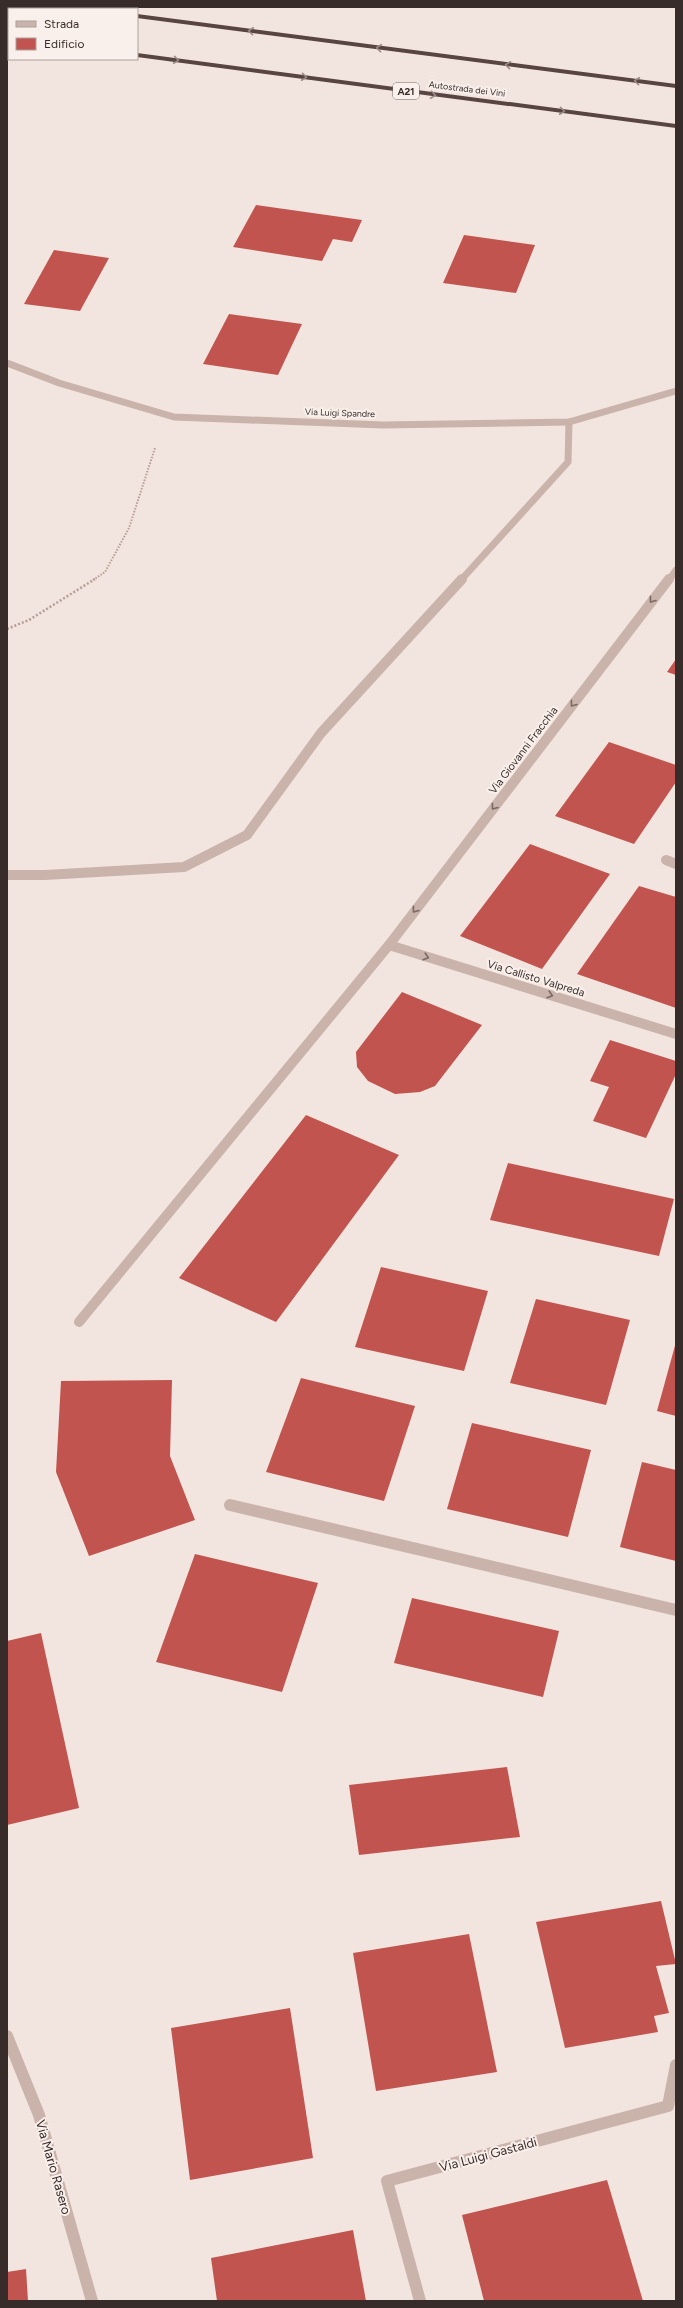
<svg xmlns="http://www.w3.org/2000/svg" width="683" height="2308" font-family="Figtree,sans-serif">
  <style>
    .building { fill: #c1544e }
    .lines { fill: none; stroke-linecap: round; stroke-linejoin: round }
    .path-far1 { stroke: #b69d95; stroke-width: 2; stroke-dasharray: 1.5 1.5; stroke-linecap: butt }
    .path { stroke: #b69d95; stroke-width: 2.5; stroke-dasharray: 2 2; stroke-linecap: butt }
    .lane-far1 { stroke: #cab3ab; stroke-width: 7 }
    .lane { stroke: #cab3ab; stroke-width: 10 }
    .street-far2 { stroke: #cab3ab; stroke-width: 7 }
    .street-far1 { stroke: #cab3ab; stroke-width: 10 }
    .street { stroke: #cab3ab; stroke-width: 12 }
    .highway { fill: #584441; fill-rule: evenodd }
    .oneway { stroke: #998985 }
    .oneway2 { stroke: #7a6964 }
    .labels { text-anchor: middle; stroke-width: 4; stroke-linejoin: round; paint-order: stroke }
    .far-street-label { font-size: 9px; fill: #382c2a; stroke: #faf0eb }
    .shield { fill: #faf0eb; stroke: #726764; stroke-width: 1 }
    .shield-label { font-size: 10px; font-weight: bold; fill: #382c2a }
    .street-label { font-size: 11px; fill: #382c2a; stroke: #faf0eb }
    .near-street-label { font-size: 13px; fill: #382c2a; stroke: #faf0eb }
  </style>
  <rect width="100%" height="100%" fill="#f2e5df"/>
  <!-- building -->
  <g class="building">
    <path d="M256 205 362 220 352 242 333 239 322 261 233 247Z"/>
    <path d="M464 235 535 245 516 293 443 283Z"/>
    <path d="M54 250 109 258 80 311 24 304Z"/>
    <path d="M229 314 302 324 278 375 203 364Z"/>
    <path d="M676 659V675L667 672Z"/>
    <path d="M609 742 676 765V782L634 844 555 816Z"/>
    <path d="M530 844 610 874 542 969 460 936Z"/>
    <path d="M639 886 676 897V1008L577 974Z"/>
    <path d="M402 992 482 1025 435 1086 420 1092 395 1094 368 1081 357 1067 356 1052Z"/>
    <path d="M610 1040 676 1061V1074L646 1138 593 1121 609 1087 590 1081Z"/>
    <path d="M306 1115 399 1155 276 1322 179 1278Z"/>
    <path d="M508 1163 674 1199 659 1256 490 1220Z"/>
    <path d="M381 1267 488 1291 464 1371 355 1347Z"/>
    <path d="M536 1299 630 1320 606 1405 510 1383Z"/>
    <path d="M676 1342V1416L657 1411Z"/>
    <path d="M301 1378 415 1406 384 1501 266 1472Z"/>
    <path d="M172 1380 170 1456 195 1520 89 1556 56 1472 61 1381Z"/>
    <path d="M472 1423 591 1450 568 1537 447 1509Z"/>
    <path d="M642 1462 676 1470V1561L620 1547Z"/>
    <path d="M195 1554 318 1583 282 1692 156 1662Z"/>
    <path d="M412 1598 559 1631 543 1697 394 1663Z"/>
    <path d="M41 1633 79 1808 7 1825V1641Z"/>
    <path d="M507 1767 520 1837 359 1855 349 1785Z"/>
    <path d="M661 1901 676 1964 656 1966 669 2013 654 2016 658 2032 565 2048 536 1922Z"/>
    <path d="M469 1934 497 2072 376 2091 353 1953Z"/>
    <path d="M290 2008 313 2158 190 2180 171 2028Z"/>
    <path d="M607 2180 643 2301H484L462 2215Z"/>
    <path d="M353 2230 366 2301H217L211 2258Z"/>
    <path d="M26 2269 28 2301H7V2272Z"/>
  </g>
  <g class="lines">
    <!-- path-far1 -->
    <path class="path-far1" d="M93 580 105 572 129 528 155 448"/>
    <!-- path -->
    <path class="path" d="M7 629 29 620 95 579"/>
    <!-- lane-far1 -->
    <path class="lane-far1" d="M461 580 568 462 569 422"/>
    <!-- lane -->
    <g class="lane">
      <path d="M7 875H45L184 867 247 835 321 733 462 579"/>
      <path d="M79 1322 389 945"/>
    </g>
    <!-- street-far2 -->
    <g class="street-far2">
      <path d="M7 363 59 383 174 417 383 425 569 422 676 391"/>
      <path d="M669 580 676 570"/>
    </g>
    <!-- street-far1 -->
    <g class="street-far1">
      <path d="M669 579 389 945 676 1034"/>
      <path d="M666 860 676 864"/>
    </g>
    <!-- street -->
    <g class="street">
      <path d="M230 1505 676 1610"/>
      <path d="M7 2036 39 2115 92 2301"/>
      <path d="M420 2301 387 2181 668 2106 676 2065"/>
    </g>
    <!-- highway -->
    <g class="highway">
      <path d="M66 7H86L89 9H69Z"/>
      <path d="M137 14 676 84V88L137 18Z"/>
      <rect x="7" y="35" width="2" height="5"/>
      <path d="M137 53 676 124V128L137 57Z"/>
    </g>
  </g>
  <!-- one-way arrows -->
  <defs><path id="oneway-chevron" d="M-2-3.5L2.5 0L-2 3.5" fill="none" stroke-width="1.6" stroke-linecap="round" stroke-linejoin="round"/></defs>
  <g class="oneway">
    <use href="#oneway-chevron" transform="translate(251 31) rotate(-173)"/>
    <use href="#oneway-chevron" transform="translate(379 48) rotate(-173)"/>
    <use href="#oneway-chevron" transform="translate(176 60) rotate(8)"/>
    <use href="#oneway-chevron" transform="translate(508 65) rotate(-173)"/>
    <use href="#oneway-chevron" transform="translate(304 77) rotate(8)"/>
    <use href="#oneway-chevron" transform="translate(637 81) rotate(-173)"/>
    <use href="#oneway-chevron" transform="translate(433 95) rotate(8)"/>
    <use href="#oneway-chevron" transform="translate(562 111) rotate(7)"/>
  </g>
  <g class="oneway2">
    <use href="#oneway-chevron" transform="translate(652 600) rotate(127)"/>
    <use href="#oneway-chevron" transform="translate(573 704) rotate(127)"/>
    <use href="#oneway-chevron" transform="translate(494 807) rotate(127)"/>
    <use href="#oneway-chevron" transform="translate(415 910) rotate(127)"/>
    <use href="#oneway-chevron" transform="translate(426 957) rotate(17)"/>
    <use href="#oneway-chevron" transform="translate(550 995) rotate(17)"/>
  </g>
  <g class="labels">
    <!-- far-street labels -->
    <g class="far-street-label">
      <text transform="translate(467 89) rotate(7)" y="3">Autostrada dei Vini</text>
      <text transform="translate(340 413) rotate(2)" y="3">Via Luigi Spandre</text>
    </g>
    <!-- shield labels -->
    <rect class="shield" x="393" y="83" width="26" height="16" rx="3"/>
    <g class="shield-label">
      <text x="406" y="95">A21</text>
    </g>
    <!-- street labels -->
    <g class="street-label">
      <text transform="translate(523 750) rotate(-53)" y="4">Via Giovanni Fracchia</text>
      <text transform="translate(536 978) rotate(17)" y="4">Via Callisto Valpreda</text>
    </g>
    <!-- near-street labels -->
    <g class="near-street-label">
      <text transform="translate(488 2154) rotate(-15)" y="5">Via Luigi Gastaldi</text>
      <text transform="translate(54 2167) rotate(74)" y="5">Via Mario Rasero</text>
    </g>
  </g>
  <!-- border -->
  <rect width="683" height="2308" fill="none" stroke="#382c2a" stroke-width="16"/>
  <!-- legend -->
  <rect x="8" y="8" width="130" height="52" fill="#faf0eb" stroke="#aca29e"/>
  <rect x="16" y="21" width="20" height="6" fill="#cab3ab" stroke="#aca29e"/>
  <text x="44" y="28" font-size="12" fill="#382c2a">Strada</text>
  <rect x="16" y="38" width="20" height="12" fill="#c1544e" stroke="#aca29e"/>
  <text x="44" y="48" font-size="12" fill="#382c2a">Edificio</text>
</svg>
